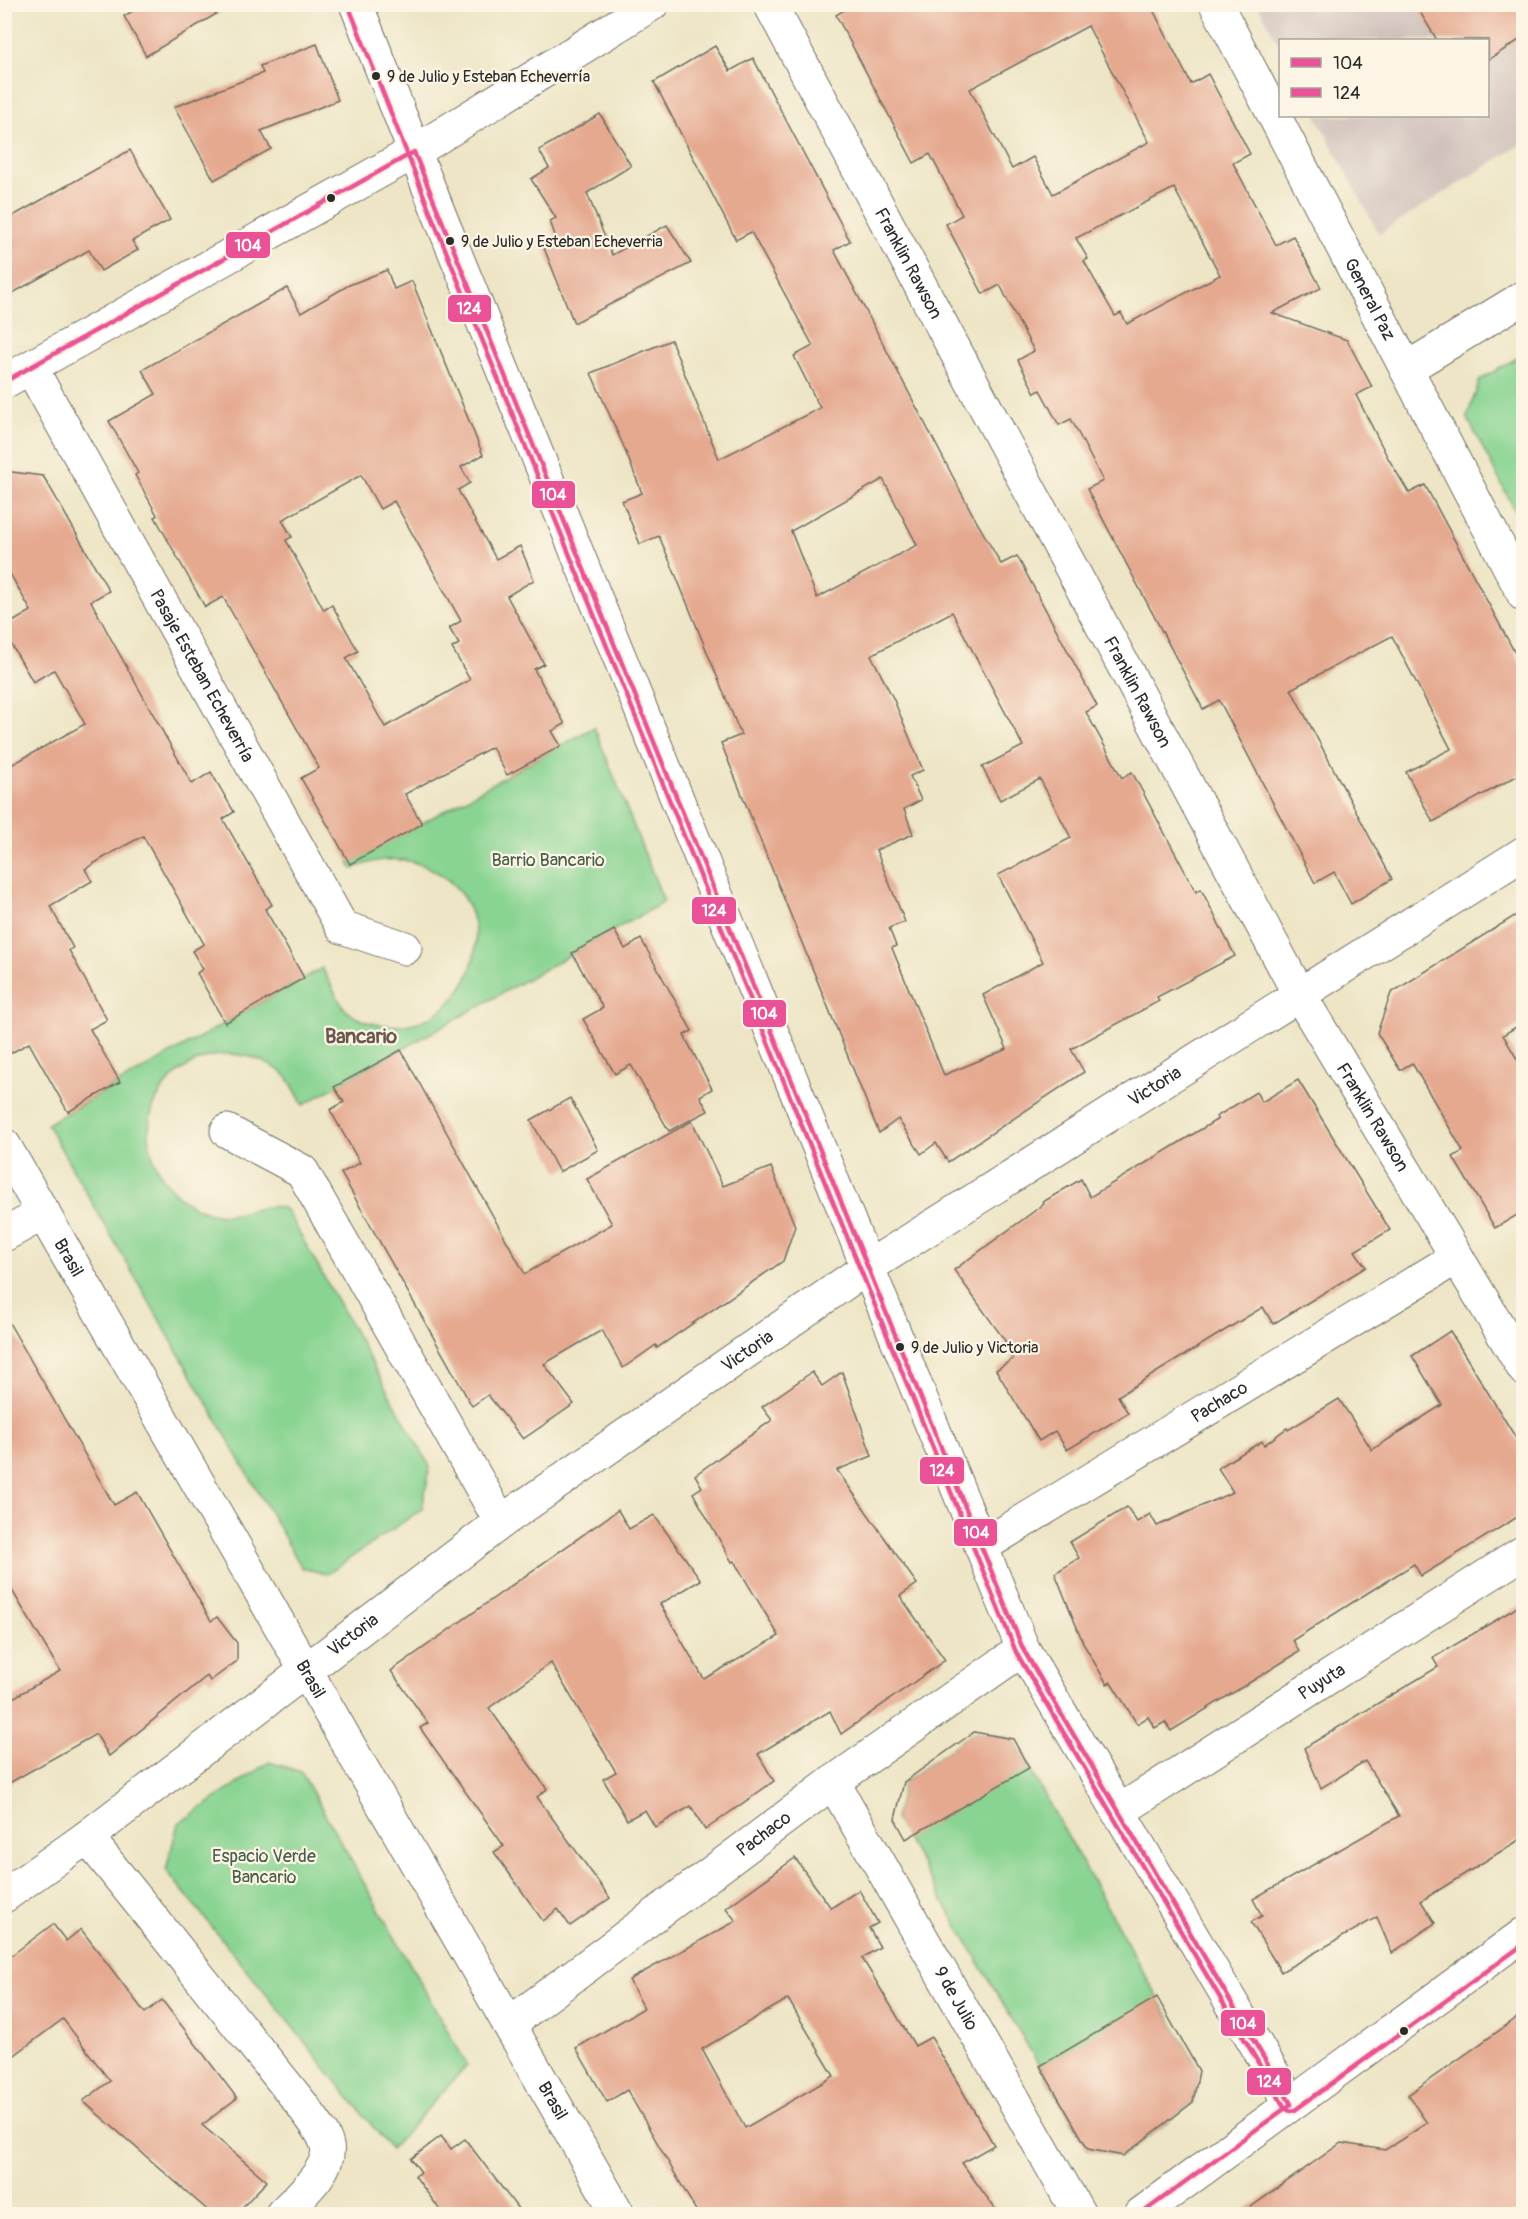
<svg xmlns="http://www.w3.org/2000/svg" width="1528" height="2219" font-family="Pangolin,sans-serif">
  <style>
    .industrial { fill: #cfc0ba }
    .green { fill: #89d492; stroke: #5a805e; stroke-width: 1.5 }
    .building { fill: #e5a990; fill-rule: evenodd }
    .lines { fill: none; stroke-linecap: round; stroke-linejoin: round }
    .minor-casing { stroke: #6f6c61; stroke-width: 35 }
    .minor { stroke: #fff; stroke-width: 33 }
    .bus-1-casing { stroke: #fcf5e5; stroke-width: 9 }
    .bus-2-casing { stroke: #fcf5e5; stroke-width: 9 }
    .bus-1 { stroke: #e95297; stroke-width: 4.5 }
    .bus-2 { stroke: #e95297; stroke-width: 4.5 }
    .bus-dot { fill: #2b2b2b; stroke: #fcf5e5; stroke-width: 2 }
    .labels { text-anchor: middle; stroke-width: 4.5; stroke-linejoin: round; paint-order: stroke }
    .bus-label { font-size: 16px; fill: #2b2b2b; stroke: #fcf5e5; text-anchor: start }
    .street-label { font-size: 18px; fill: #2b2b2b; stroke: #fcf5e5 }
    .park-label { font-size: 18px; fill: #475e4a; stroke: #fcf5e5 }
    .neighbourhood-label { font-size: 20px; font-weight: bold; fill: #6c574e; stroke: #fcf5e5 }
    .line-badge { stroke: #fcf5e5; stroke-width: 2 }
    .badge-label { font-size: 16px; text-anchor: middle; font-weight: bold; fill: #fff }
  </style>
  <rect width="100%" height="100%" fill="#fcf5e5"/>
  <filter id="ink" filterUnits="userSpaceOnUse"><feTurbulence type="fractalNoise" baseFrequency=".0167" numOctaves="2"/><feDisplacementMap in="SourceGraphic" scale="12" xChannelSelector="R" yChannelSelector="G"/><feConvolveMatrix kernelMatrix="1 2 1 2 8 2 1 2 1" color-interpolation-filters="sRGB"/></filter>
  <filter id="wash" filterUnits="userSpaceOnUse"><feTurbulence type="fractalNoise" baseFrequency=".008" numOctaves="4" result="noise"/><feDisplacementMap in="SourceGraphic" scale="24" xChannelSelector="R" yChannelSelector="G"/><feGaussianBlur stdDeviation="1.35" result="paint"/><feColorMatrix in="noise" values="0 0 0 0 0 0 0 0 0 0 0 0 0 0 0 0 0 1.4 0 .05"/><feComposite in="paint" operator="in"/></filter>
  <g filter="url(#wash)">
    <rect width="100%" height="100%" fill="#ede5c5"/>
    <!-- industrial -->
    <path class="industrial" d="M1258 5H1523V143L1379 234 1316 116H1488V40H1280V47Z"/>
    <!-- green -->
    <g class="green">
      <path d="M1523 354V526L1467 417 1480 380Z"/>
      <path d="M594 727 664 902 303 1105C298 1096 293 1085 287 1077 281 1070 272 1066 264 1062 215 1038 153 1072 149 1128 147 1172 181 1213 225 1215 245 1215 274 1199 287 1211L430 1467 422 1509 327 1574 302 1568 47 1124 322 968C329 980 338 1003 347 1011 357 1020 373 1024 385 1025 472 1034 511 914 435 871 409 856 380 856 353 869L349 864Z"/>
      <path d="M974 1732 1013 1739 1199 2071 1193 2102 1123 2156 1088 2149 895 1819 904 1782Z"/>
      <path d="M269 1762 301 1772 467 2065 391 2149 166 1870 178 1824Z"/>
    </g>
    <g id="blocks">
      <!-- building -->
      <g class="building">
        <path d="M145 4H233L146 56 124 16Z"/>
        <path d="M854 4H1150L1191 84 1208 74 1250 154 1233 163 1276 245 1293 236 1321 288 1272 313 1347 340 1372 387 1356 395 1388 458 1409 493 1425 485 1524 670V772L1433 822 1406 772 1451 749 1392 636 1291 689 1392 879 1351 904 1334 872 1315 883 1219 700 1203 709 1087 489 1103 481 1086 448 1071 419 1059 425 1040 390 1035 393 1018 360 1034 351 1015 315 1000 285 983 294 946 224 962 215 930 154 914 163 836 15ZM1088 26 1149 142 1053 194 1033 157 1012 169 970 89ZM1174 188 1220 275 1127 324 1121 313 1115 316 1084 261 1088 259 1076 238Z"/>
        <path d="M1415 4H1524V37L1488 60V40H1437Z"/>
        <path d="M317 44 338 100 261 131 271 149 214 180 174 107 263 73 260 66Z"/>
        <path d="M715 46 730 71 753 58 850 241 834 250 973 515 1001 564 1017 556 1097 706 1086 712 1122 778 1132 772 1196 892 1201 889 1235 956 1157 997 1159 1001 1071 1049 1084 1072 948 1162 936 1143 921 1154 898 1119 879 1133 721 743 741 735 676 576 659 536 640 544 622 501 642 493 623 445 591 373 671 340 719 459 820 408 794 356 813 346 751 232 736 240 654 82ZM883 479 917 545 817 598 791 531ZM952 612 1023 746 982 767 1000 800 1040 779 1071 838 998 875 1043 962 983 995 1007 1049 944 1075 892 948 896 946 889 928 905 922 876 850 913 834 904 809 921 800 910 776 923 770 894 700 871 655Z"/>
        <path d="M600 114 631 166 587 193 612 255 667 225 691 263 574 323 542 243 556 238 550 221 556 218 531 179 549 168 539 150Z"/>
        <path d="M130 150 170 220 132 241 138 250 101 271 89 250 4 298V221Z"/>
        <path d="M387 270 394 289 412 281 483 455 461 467 470 483 458 490 496 559 520 546 534 580 507 596 544 664 534 669 565 724 552 731 561 746 507 775 492 747 405 794 422 824 350 864 301 778 319 768 223 597 205 607 155 517 157 515 135 475 138 473 109 421 156 394 142 370 287 288 301 313 349 285ZM361 475 380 509 394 501 461 621 449 628 459 644 452 648 470 680 385 727 346 658 358 651 332 605 324 610 286 540 292 537 282 520Z"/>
        <path d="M4 471 43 476 48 484 109 591 91 601 110 637 192 784 211 772 234 812 223 819 272 905 265 909 304 978 225 1023 197 973 203 969 192 951 204 944 143 836 113 852 85 869 92 881 50 906 73 948 69 950 107 1020 90 1029 120 1082 68 1112 29 1043 4 1057V769L85 724 54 670 33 682 4 632V627L31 611 4 563Z"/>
        <path d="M1524 910V1022L1503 1035 1524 1071V1211L1495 1228 1453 1157 1463 1151 1412 1063 1400 1070 1377 1033 1391 993Z"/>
        <path d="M614 930 625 949 641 939 692 1031 684 1035 712 1089 700 1096 708 1111 669 1131 631 1065 615 1074 583 1019 603 1008 572 953Z"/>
        <path d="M401 1050 525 1274 612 1224 587 1179 692 1121 723 1186 771 1167 795 1226 783 1261 657 1348 656 1345 623 1368 602 1330 544 1364 574 1404 523 1439 488 1395 472 1406 341 1173 360 1163 330 1110 344 1102 334 1087Z"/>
        <path d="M1298 1080 1390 1230 1355 1251 1366 1267 1273 1324 1263 1307 1227 1329 1118 1396 1128 1413 1067 1450 1055 1431 1039 1441 996 1370 1013 1359 1003 1343 1006 1342 954 1270 1044 1204 1043 1202 1081 1179 1090 1197 1218 1119 1216 1117 1256 1092 1262 1102Z"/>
        <path d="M570 1098 598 1150 559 1172 531 1120Z"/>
        <path d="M4 1314 114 1505 137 1492 211 1621 217 1617 237 1643V1661L210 1681 207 1676 109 1756 96 1734 4 1786V1703L60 1671 4 1577Z"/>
        <path d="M1450 1331 1524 1451V1513L1421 1576 1414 1564 1377 1587 1293 1640 1299 1652 1171 1731 1165 1722 1155 1728 1148 1717 1137 1724 1111 1682 1107 1684 1084 1645 1055 1573 1079 1558 1070 1542 1127 1507 1137 1522 1150 1514 1157 1526 1233 1492 1218 1468 1262 1441 1264 1445 1287 1428 1288 1430 1339 1399 1372 1450 1442 1405 1412 1356Z"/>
        <path d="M812 1372 822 1386 842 1372 872 1456 837 1470 917 1584 900 1596 945 1660 841 1734 830 1711 758 1754 774 1781 705 1830 691 1806 655 1827 645 1810 627 1820 603 1779 616 1772 551 1663 489 1708 547 1789 537 1797 610 1898 570 1926 558 1909 543 1921 494 1852 504 1846 420 1728 428 1723 391 1671 618 1510 629 1529 654 1515 701 1580 660 1604 704 1679 779 1636 734 1561 732 1562 693 1493 702 1487 695 1475 772 1420 762 1407Z"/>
        <path d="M1524 1603V1837L1421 1901 1435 1923 1392 1953 1377 1917 1281 1972 1251 1922 1262 1916 1253 1899 1399 1816 1365 1761 1321 1788 1304 1748 1438 1667 1433 1658Z"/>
        <path d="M974 1732 1013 1739 1029 1768 906 1839 895 1819 904 1782Z"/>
        <path d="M795 1858 831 1908 859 1890 878 1923 869 1928 880 1947 862 1958 915 2046 931 2037 994 2145 962 2163 999 2214H698L627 2090 607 2102 584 2062 576 2048 644 2008 629 1980 736 1921 726 1908ZM788 1999 834 2076 745 2128 702 2049Z"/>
        <path d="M53 1924 66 1941 81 1929 145 2013 162 2000 237 2098 202 2125 267 2181 236 2214H212L83 2101 110 2081 63 2019 4 2063V1961Z"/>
        <path d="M1157 1997 1199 2071 1193 2102 1123 2156 1088 2149 1040 2066Z"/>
        <path d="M1524 2013V2214H1241L1341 2143 1385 2150 1427 2123 1408 2095Z"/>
        <path d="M441 2136 451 2149 465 2139 522 2214H443L415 2176 421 2172 411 2159Z"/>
      </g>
    </g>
  </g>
  <g filter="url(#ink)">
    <use href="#blocks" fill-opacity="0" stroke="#6f6c61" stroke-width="1.5"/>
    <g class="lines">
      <!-- minor casing -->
      <g class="minor-casing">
        <g id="minor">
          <path d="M356 4 440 216 1023 1649 1291 2104"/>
          <path id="s1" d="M770 4 1299 994 1524 1369"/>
          <path id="s2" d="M1216 4 1524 595"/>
          <path id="s3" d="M31 368 342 927 405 948"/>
          <path d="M1406 369 1524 297"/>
          <path d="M4 382 414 152 652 4"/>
          <path d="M227 1131 302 1171 501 1522"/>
          <path id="s4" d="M4 1145 618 2214"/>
          <path d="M4 1235 44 1213"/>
          <path id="s5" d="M981 1547 1457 1257"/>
          <path id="s6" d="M833 1782 1079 2214"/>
          <path id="s7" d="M1118 1812 1524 1552"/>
          <path d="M87 1837 303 2106C311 2118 324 2132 327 2146 332 2170 297 2198 282 2214"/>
          <path id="s8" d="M4 1896 87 1837 501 1522 868 1267 1524 853"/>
          <path id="s9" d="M509 2024 833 1782 1023 1649"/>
          <path d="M1141 2214 1524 1934"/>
        </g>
      </g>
      <!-- minor -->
      <use href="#minor" class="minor"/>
      <!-- bus-1 casing -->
      <g class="bus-1-casing">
        <path id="bus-1" d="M4 382 414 152 1023 1649 1291 2104 1141 2214"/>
      </g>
      <!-- bus-2 casing -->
      <g class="bus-2-casing">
        <path id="bus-2" d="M349 7 433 219 1016 1652 1285 2108 1290 2111 1295 2110 1524 1944"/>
      </g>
      <!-- bus-1 -->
      <use href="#bus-1" class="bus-1"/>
      <!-- bus-2 -->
      <use href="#bus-2" class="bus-2"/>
    </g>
  </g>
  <!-- markers -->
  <g class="bus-dot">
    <circle cx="376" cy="76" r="5"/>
    <circle cx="331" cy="198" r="5"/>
    <circle cx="450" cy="241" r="5"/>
    <circle cx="900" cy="1347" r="5"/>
    <circle cx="1404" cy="2031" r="5"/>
  </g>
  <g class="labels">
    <!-- bus labels -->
    <g class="bus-label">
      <text x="387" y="82">9 de Julio y Esteban Echeverría</text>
      <text x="461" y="247">9 de Julio y Esteban Echeverria</text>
      <text x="911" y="1353">9 de Julio y Victoria</text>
    </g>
    <!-- street labels -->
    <g class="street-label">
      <text dy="6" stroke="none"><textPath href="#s1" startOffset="294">Franklin Rawson</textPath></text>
      <text dy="6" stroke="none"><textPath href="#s2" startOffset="333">General Paz</textPath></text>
      <text dy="6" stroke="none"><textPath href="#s3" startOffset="352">Pasaje Esteban Echeverría</textPath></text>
      <text dy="6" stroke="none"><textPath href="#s1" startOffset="780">Franklin Rawson</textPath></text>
      <text dy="6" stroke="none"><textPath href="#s8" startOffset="1408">Victoria</textPath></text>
      <text dy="6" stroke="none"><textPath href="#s1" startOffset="1266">Franklin Rawson</textPath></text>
      <text dy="6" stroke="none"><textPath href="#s4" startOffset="130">Brasil</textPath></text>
      <text dy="6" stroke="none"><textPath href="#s8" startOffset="922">Victoria</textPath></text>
      <text dy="6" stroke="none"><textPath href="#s5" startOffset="279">Pachaco</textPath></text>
      <text dy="6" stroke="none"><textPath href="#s8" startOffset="436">Victoria</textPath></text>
      <text dy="6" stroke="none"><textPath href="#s4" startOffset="616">Brasil</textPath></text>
      <text dy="6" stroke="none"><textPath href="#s7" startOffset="242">Puyuta</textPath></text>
      <text dy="6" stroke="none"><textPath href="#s9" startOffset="318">Pachaco</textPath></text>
      <text dy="6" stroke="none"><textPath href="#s6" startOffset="249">9 de Julio</textPath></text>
      <text dy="6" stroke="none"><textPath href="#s4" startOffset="1102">Brasil</textPath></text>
    </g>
    <!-- park labels -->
    <g class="park-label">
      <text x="548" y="866">Barrio Bancario</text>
      <text x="264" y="1862">Espacio Verde<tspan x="264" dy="21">Bancario</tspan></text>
    </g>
    <!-- neighbourhood labels -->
    <g class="neighbourhood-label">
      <text x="361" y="1043">Bancario</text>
    </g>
  </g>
  <g class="line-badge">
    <rect x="225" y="231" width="46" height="28" rx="6" fill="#e95297"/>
    <rect x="447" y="294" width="45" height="29" rx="6" fill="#e95297"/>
    <rect x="531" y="480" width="45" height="29" rx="6" fill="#e95297"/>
    <rect x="691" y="896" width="46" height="29" rx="6" fill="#e95297"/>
    <rect x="742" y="999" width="45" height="29" rx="6" fill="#e95297"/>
    <rect x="919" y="1456" width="46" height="29" rx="6" fill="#e95297"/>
    <rect x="953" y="1518" width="45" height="29" rx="6" fill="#e95297"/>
    <rect x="1220" y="2009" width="46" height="28" rx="6" fill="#e95297"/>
    <rect x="1246" y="2067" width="46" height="29" rx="6" fill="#e95297"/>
  </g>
  <g class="badge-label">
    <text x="248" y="251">104</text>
    <text x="469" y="314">124</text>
    <text x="553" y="500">104</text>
    <text x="714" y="916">124</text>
    <text x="764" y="1019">104</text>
    <text x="942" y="1476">124</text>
    <text x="976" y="1538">104</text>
    <text x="1243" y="2029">104</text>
    <text x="1269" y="2087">124</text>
  </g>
  <!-- margin -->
  <rect width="1528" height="2219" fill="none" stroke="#fcf5e5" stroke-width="24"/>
  <!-- legend -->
  <rect x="1279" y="39" width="210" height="78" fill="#fcf5e5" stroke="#a8a49b" stroke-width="1.5"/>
  <rect x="1291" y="58" width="30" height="9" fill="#e95297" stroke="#a8a49b" stroke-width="1.5"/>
  <text x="1333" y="69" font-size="18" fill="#2b2b2b">104</text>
  <rect x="1291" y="88" width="30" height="9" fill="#e95297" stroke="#a8a49b" stroke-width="1.5"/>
  <text x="1333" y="99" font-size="18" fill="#2b2b2b">124</text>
</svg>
